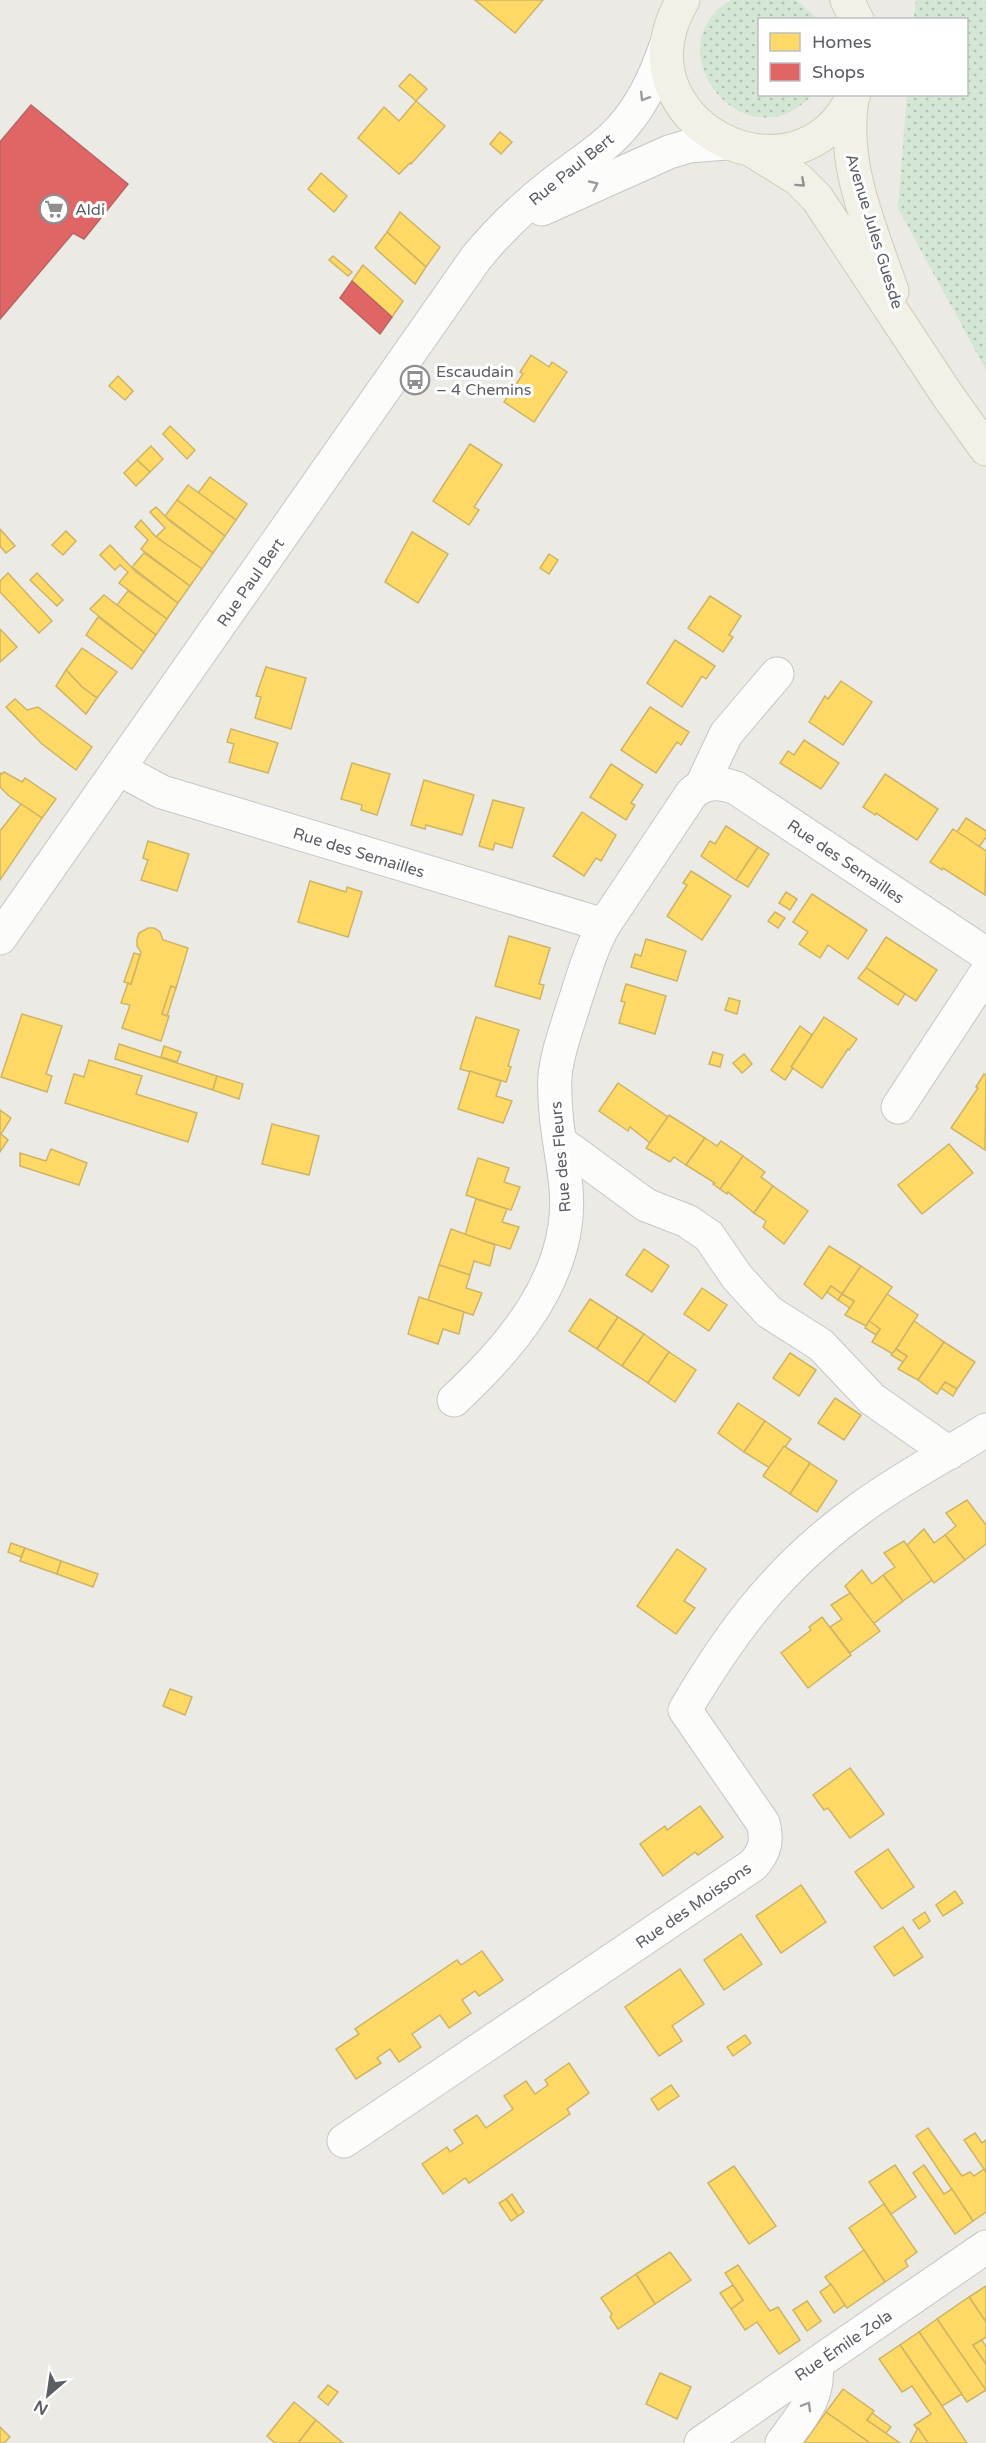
<svg xmlns="http://www.w3.org/2000/svg" width="986" height="2443" font-family="'Varela Round',sans-serif">
  <style>
    .green { fill: url(#green-dots) }
    .homes { fill: #ffd966; stroke: #ceb465; stroke-width: 1.5 }
    .shops { fill: #e06666; stroke: #b86465; stroke-width: 1.5 }
    .lines { fill: none; stroke-linecap: round; stroke-linejoin: round }
    .minor-casing { stroke: #c7c6c6; stroke-width: 35 }
    .major-casing { stroke: #d1cdb5; stroke-width: 35 }
    .minor { stroke: #fcfcfb; stroke-width: 33 }
    .major { stroke: #f2f1e7; stroke-width: 33 }
    .oneway { stroke: #9b9da0 }
    .oneway2 { stroke: #909191 }
    .labels { text-anchor: middle; stroke-width: 6; stroke-linejoin: round; paint-order: stroke }
    .street-label { font-size: 16px; fill: #5b5e63; stroke: #fff }
    .poi-label { font-size: 16px; fill: #5b5e63; stroke: #fff; text-anchor: start }
  </style>
  <defs>
    <pattern id="green-dots" width="8" height="8" patternUnits="userSpaceOnUse" patternTransform="scale(1.5)"><rect width="8" height="8" fill="#d4e6d4"/><path d="M2 2h.1M6 6h.1" fill="none" stroke="#afbeb0" stroke-width="1.8" stroke-linecap="round"/></pattern>
  </defs>
  <rect width="100%" height="100%" fill="#ebeae5"/>
  <!-- green -->
  <g class="green">
    <path d="M731 0H797L817 19 760 20V94L812 95C746 167 650 48 731 0Z"/>
    <path d="M916 0H986V370L898 208 907 95 966 94V20L914 19Z"/>
  </g>
  <!-- homes -->
  <g class="homes">
    <path d="M475 0H543L515 33Z"/>
    <path d="M410 74 427 89 416 101 399 86Z"/>
    <path d="M416 101 445 126 411 164 410 163 399 174 358 138 384 107 399 121Z"/>
    <path d="M500 132 512 142 501 154 490 144Z"/>
    <path d="M321 173 347 196 334 212 308 189Z"/>
    <path d="M400 212 440 247 426 267 387 232Z"/>
    <path d="M387 232 426 267 415 284 375 248Z"/>
    <path d="M333 256 352 272 348 276 329 260Z"/>
    <path d="M363 265 403 301 392 317 352 281Z"/>
    <path d="M531 355 549 367 552 362 567 372 534 422 504 402 523 374 520 372Z"/>
    <path d="M118 376 133 391 125 400 109 386Z"/>
    <path d="M170 426 195 450 187 459 163 434Z"/>
    <path d="M470 444 502 465 474 507 479 510 469 525 433 501Z"/>
    <path d="M151 446 163 459 150 472 137 460Z"/>
    <path d="M137 460 150 472 136 486 124 473Z"/>
    <path d="M210 477 247 504 236 520 198 493Z"/>
    <path d="M188 485 236 520 225 536 177 500Z"/>
    <path d="M177 500 225 536 213 553 165 516Z"/>
    <path d="M156 507 171 522 213 553 202 569 156 537 165 528 150 512Z"/>
    <path d="M141 520 156 537 202 569 190 586 141 549 148 540 135 527Z"/>
    <path d="M0 529 15 546 6 553 0 546Z"/>
    <path d="M66 531 76 541 63 555 52 545Z"/>
    <path d="M412 532 448 554 418 603 385 582Z"/>
    <path d="M110 545 136 572 178 603 167 619 119 583 128 572 120 565 115 570 100 555Z"/>
    <path d="M144 553 190 586 178 603 132 567Z"/>
    <path d="M549 554 558 560 549 574 540 568Z"/>
    <path d="M8 573 52 621 39 633 0 592V581Z"/>
    <path d="M37 573 63 600 57 606 30 580Z"/>
    <path d="M128 591 167 619 156 635 117 605Z"/>
    <path d="M104 595 156 635 144 652 90 609Z"/>
    <path d="M710 596 741 616 729 635 733 637 723 652 688 628Z"/>
    <path d="M98 617 144 652 132 669 86 635Z"/>
    <path d="M0 629 17 647 0 662Z"/>
    <path d="M675 640 715 666 706 679 702 676 682 707 647 683Z"/>
    <path d="M82 648 117 672 97 698 82 687 66 670Z"/>
    <path d="M266 667 306 678 291 729 255 718 261 697 256 696Z"/>
    <path d="M66 670 82 687 97 698 86 714 56 686Z"/>
    <path d="M841 681 872 702 843 745 809 722 825 696 828 699Z"/>
    <path d="M15 699 27 710 38 707 92 747 76 770 42 744 6 707Z"/>
    <path d="M650 707 689 732 681 745 677 742 656 773 621 750Z"/>
    <path d="M231 729 278 743 268 773 229 762 234 744 227 742Z"/>
    <path d="M804 740 839 763 821 789 780 763 788 751 794 755Z"/>
    <path d="M352 763 390 774 377 815 361 810 362 805 341 799Z"/>
    <path d="M611 764 643 785 631 803 635 805 626 820 590 797Z"/>
    <path d="M4 772 22 782 25 778 56 799 42 818 9 796 0 787V773L2 774Z"/>
    <path d="M885 774 938 809 917 840 876 813 875 815 863 807Z"/>
    <path d="M424 780 474 795 462 835 426 825 425 829 411 825Z"/>
    <path d="M493 800 524 808 512 848 495 843 493 850 479 846Z"/>
    <path d="M21 804 42 818 0 880V831Z"/>
    <path d="M582 812 616 835 601 861 596 858 584 876 553 856Z"/>
    <path d="M966 818 986 831V837L979 847 957 832Z"/>
    <path d="M726 826 758 847 736 880 701 856 710 841 715 844Z"/>
    <path d="M953 829 986 851 985 895 943 868 942 870 930 862Z"/>
    <path d="M148 841 189 854 177 891 141 880 148 860 143 858Z"/>
    <path d="M758 847 769 854 748 887 736 880Z"/>
    <path d="M691 871 731 896 702 940 667 916 687 885 683 883Z"/>
    <path d="M310 881 346 892 347 887 362 892 348 937 298 922Z"/>
    <path d="M786 892 797 899 790 910 779 903Z"/>
    <path d="M812 894 867 930 848 959 828 945 820 958 799 944 808 932 793 922Z"/>
    <path d="M775 912 785 918 778 928 768 921Z"/>
    <path d="M148 928H154L160 932 163 940 188 948 176 988 171 986 162 1014 169 1016 161 1041 122 1028 130 1005 121 1003 128 983 131 984 141 952 137 946V939L139 933Z"/>
    <path d="M509 936 550 948 539 984 544 985 540 999 495 986Z"/>
    <path d="M886 937 937 970 916 1001 866 968Z"/>
    <path d="M646 939 686 951 677 981 631 967 635 954 641 956Z"/>
    <path d="M134 953 140 955 131 984 124 982Z"/>
    <path d="M866 968 905 994 898 1005 858 978Z"/>
    <path d="M626 984 666 996 655 1034 619 1023 625 1002 621 1001Z"/>
    <path d="M171 986 176 988 167 1016 162 1014Z"/>
    <path d="M729 998 740 1001 737 1014 725 1010Z"/>
    <path d="M22 1014 62 1026 46 1074 52 1076 47 1092 1 1077Z"/>
    <path d="M476 1017 519 1030 508 1066 511 1067 506 1082 460 1069Z"/>
    <path d="M824 1017 857 1039 849 1050 848 1049 822 1088 791 1067Z"/>
    <path d="M800 1026 812 1035 791 1067 793 1068 785 1080 771 1070Z"/>
    <path d="M119 1044 217 1076 213 1090 115 1059Z"/>
    <path d="M164 1046 181 1052 177 1062 161 1057Z"/>
    <path d="M713 1052 723 1055 720 1067 709 1064Z"/>
    <path d="M744 1054 752 1064 742 1073 733 1063Z"/>
    <path d="M89 1060 142 1076 136 1094 197 1113 188 1142 65 1103 74 1074 84 1077Z"/>
    <path d="M470 1071 501 1081 496 1096 512 1101 503 1123 458 1109Z"/>
    <path d="M984 1074 986 1075 985 1150 951 1128 978 1088 976 1087Z"/>
    <path d="M217 1076 243 1084 239 1099 213 1090Z"/>
    <path d="M618 1083 668 1117 650 1143 630 1127 628 1131 599 1111Z"/>
    <path d="M0 1110 11 1118 1 1134 8 1140 0 1152Z"/>
    <path d="M669 1115 705 1138 686 1165 674 1157 670 1162 646 1148Z"/>
    <path d="M272 1124 319 1136 309 1175 262 1164Z"/>
    <path d="M705 1138 717 1146 721 1141 743 1156 720 1189 713 1184 715 1183 686 1165Z"/>
    <path d="M949 1144 973 1173 922 1214 898 1185Z"/>
    <path d="M51 1149 87 1163 79 1185 20 1166V1153L46 1161Z"/>
    <path d="M743 1156 765 1172 761 1177 773 1186 754 1213 728 1192 727 1194 720 1189Z"/>
    <path d="M478 1158 509 1168 504 1182 520 1187 511 1210 466 1195Z"/>
    <path d="M773 1186 808 1211 784 1244 763 1227 766 1221 754 1213Z"/>
    <path d="M476 1199 507 1209 502 1222 519 1227 510 1249 465 1235Z"/>
    <path d="M451 1229 495 1245 490 1266 474 1261 470 1275 439 1265Z"/>
    <path d="M829 1246 861 1266 842 1294 831 1286 822 1299 804 1284Z"/>
    <path d="M644 1249 669 1266 652 1292 626 1275Z"/>
    <path d="M439 1265 470 1275 466 1288 482 1293 473 1315 428 1300Z"/>
    <path d="M861 1266 892 1287 866 1326 845 1315 854 1301 842 1294Z"/>
    <path d="M831 1286 842 1294 838 1300 827 1292Z"/>
    <path d="M702 1288 727 1305 709 1331 684 1314Z"/>
    <path d="M842 1294 854 1301 850 1308 838 1300Z"/>
    <path d="M887 1294 918 1315 893 1354 872 1342 880 1329 869 1321Z"/>
    <path d="M419 1297 464 1312 459 1334 443 1329 438 1344 408 1334Z"/>
    <path d="M590 1299 618 1317 597 1349 569 1331Z"/>
    <path d="M618 1317 644 1334 622 1366 597 1349Z"/>
    <path d="M869 1321 880 1329 876 1335 865 1328Z"/>
    <path d="M914 1321 944 1342 918 1380 898 1369 907 1356 896 1349Z"/>
    <path d="M644 1334 669 1352 648 1383 622 1366Z"/>
    <path d="M944 1342 975 1362 957 1389 945 1382 937 1394 918 1380Z"/>
    <path d="M896 1349 907 1356 903 1362 891 1355Z"/>
    <path d="M669 1352 696 1370 675 1402 648 1383Z"/>
    <path d="M790 1353 816 1370 799 1396 773 1378Z"/>
    <path d="M945 1382 957 1389 953 1396 941 1388Z"/>
    <path d="M835 1398 861 1415 844 1440 818 1423Z"/>
    <path d="M738 1403 765 1421 744 1452 718 1433Z"/>
    <path d="M765 1421 791 1439 770 1468 744 1452Z"/>
    <path d="M784 1446 810 1463 790 1494 763 1476Z"/>
    <path d="M810 1463 837 1481 817 1512 790 1494Z"/>
    <path d="M967 1500 986 1525V1544L965 1560 945 1535 956 1526 946 1513Z"/>
    <path d="M924 1529 934 1543 945 1535 965 1560 934 1583 906 1546Z"/>
    <path d="M904 1541 932 1580 903 1601 883 1575 895 1567 884 1553Z"/>
    <path d="M11 1543 25 1548 21 1557 8 1552Z"/>
    <path d="M25 1548 61 1561 57 1574 20 1561Z"/>
    <path d="M677 1549 706 1569 684 1601 695 1608 676 1634 637 1606Z"/>
    <path d="M61 1561 98 1574 93 1587 57 1574Z"/>
    <path d="M862 1570 872 1584 883 1575 903 1601 873 1624 845 1586Z"/>
    <path d="M850 1593 880 1631 850 1653 830 1627 842 1619 831 1605Z"/>
    <path d="M822 1617 851 1655 808 1688 781 1653 811 1630 809 1627Z"/>
    <path d="M170 1689 192 1697 185 1715 163 1706Z"/>
    <path d="M850 1768 884 1814 850 1838 828 1808 824 1810 813 1795Z"/>
    <path d="M700 1806 723 1837 698 1855 695 1852 663 1876 640 1844 665 1826 667 1830Z"/>
    <path d="M888 1849 914 1887 882 1909 855 1872Z"/>
    <path d="M801 1885 826 1922 781 1953 756 1916Z"/>
    <path d="M955 1891 963 1903 943 1916 936 1905Z"/>
    <path d="M925 1912 930 1921 919 1929 913 1920Z"/>
    <path d="M903 1927 923 1957 894 1976 874 1947Z"/>
    <path d="M741 1934 762 1964 724 1990 704 1960Z"/>
    <path d="M482 1951 503 1980 479 1996 475 1991 462 2000 471 2013 449 2028 440 2015 412 2034 421 2047 399 2062 390 2049 377 2058 381 2063 356 2079 336 2049 359 2034 355 2029 457 1960 461 1965Z"/>
    <path d="M680 1969 704 2004 672 2026 682 2041 659 2056 625 2007Z"/>
    <path d="M745 2035 751 2043 733 2056 727 2047Z"/>
    <path d="M569 2063 589 2093 567 2109 570 2114 469 2183 465 2178 443 2194 422 2164 447 2147 450 2152 463 2143 454 2130 477 2115 486 2128 513 2109 504 2096 526 2081 535 2094 548 2085 545 2080Z"/>
    <path d="M671 2085 679 2096 658 2110 651 2099Z"/>
    <path d="M928 2128 962 2176 970 2172 974 2176 984 2169 986 2172V2212L973 2221 916 2136Z"/>
    <path d="M975 2133 982 2143 986 2140V2172L964 2140Z"/>
    <path d="M895 2165 916 2197 891 2214 869 2182Z"/>
    <path d="M924 2165 944 2194 952 2189 973 2221 955 2234 913 2173Z"/>
    <path d="M734 2166 776 2226 749 2244 708 2183Z"/>
    <path d="M512 2194 524 2212 518 2216 506 2199Z"/>
    <path d="M506 2199 518 2216 511 2221 499 2203Z"/>
    <path d="M884 2204 917 2252 905 2261 908 2266 885 2282 849 2228Z"/>
    <path d="M864 2250 885 2282 847 2308 825 2277Z"/>
    <path d="M670 2252 691 2280 655 2304 636 2274Z"/>
    <path d="M738 2265 770 2311 778 2307 800 2340 779 2354 757 2322 745 2330 731 2309 743 2300 725 2273Z"/>
    <path d="M636 2274 655 2304 618 2329 610 2317 612 2314 601 2298Z"/>
    <path d="M831 2284 845 2305 834 2313 820 2292Z"/>
    <path d="M733 2285 743 2300 731 2309 720 2293Z"/>
    <path d="M986 2286V2322L969 2297Z"/>
    <path d="M969 2297 986 2322V2337L973 2345 986 2364V2391L937 2319Z"/>
    <path d="M807 2301 821 2321 807 2331 793 2310Z"/>
    <path d="M937 2319 986 2390 967 2402 919 2332Z"/>
    <path d="M919 2332 962 2394 942 2406 900 2345Z"/>
    <path d="M982 2340 986 2347V2364L973 2345Z"/>
    <path d="M900 2345 942 2406 967 2443H928L914 2425 931 2414 912 2386 902 2392 879 2359Z"/>
    <path d="M660 2373 691 2387 677 2419 646 2404Z"/>
    <path d="M328 2385 338 2392 328 2405 318 2397Z"/>
    <path d="M843 2389 874 2411 867 2420 900 2443H870L826 2412Z"/>
    <path d="M294 2402 316 2420 298 2443H275L267 2436Z"/>
    <path d="M826 2412 870 2443H804Z"/>
    <path d="M872 2413 891 2427 886 2433 867 2420Z"/>
    <path d="M316 2420 343 2443H298Z"/>
    <path d="M0 2427 10 2437 4 2443H0Z"/>
    <path d="M918 2428 928 2443H910Z"/>
  </g>
  <!-- shops -->
  <g class="shops">
    <path d="M31 105 128 184 84 239 73 233 0 319V142Z"/>
    <path d="M352 281 392 317 380 334 340 298Z"/>
  </g>
  <g class="lines">
    <!-- minor casing -->
    <g class="minor-casing">
      <g id="minor">
        <path d="M542 209 669 152 689 146 726 143"/>
        <path d="M119 769 162 792 604 925 692 793C707 781 719 782 736 788L986 954"/>
        <path d="M702 785 726 734 777 674"/>
        <path d="M0 938 476 258C498 231 523 207 551 185 571 169 594 155 613 137 640 111 655 78 667 43"/>
        <path d="M898 1107 986 973"/>
        <path d="M560 1142 646 1205 687 1221 709 1236 737 1277 769 1312 821 1345 872 1399 949 1453"/>
        <path d="M454 1400C503 1354 555 1296 565 1226 571 1188 559 1151 556 1113 555 1097 553 1079 557 1063 560 1045 567 1027 572 1010 582 981 589 952 604 925"/>
        <path d="M344 2141 753 1865C765 1852 768 1840 763 1823L685 1710C733 1628 781 1566 858 1510 898 1480 943 1457 986 1430"/>
        <path d="M701 2443 986 2247"/>
        <path d="M782 2443C801 2417 820 2398 816 2364"/>
      </g>
    </g>
    <!-- major casing -->
    <g class="major-casing">
      <g id="major">
        <path d="M683 0C610 122 799 217 854 94"/>
        <path d="M847 0 857 20"/>
        <path d="M852 99C841 164 871 230 892 291"/>
        <path d="M753 151 798 179 817 198 948 396 986 449"/>
      </g>
    </g>
    <!-- minor -->
    <use href="#minor" class="minor"/>
    <!-- major -->
    <use href="#major" class="major"/>
  </g>
  <!-- one-way arrows -->
  <defs><path id="oneway-chevron" d="M-2-3.5L2.5 0L-2 3.5" fill="none" stroke-width="1.6" stroke-linecap="round" stroke-linejoin="round" transform="scale(1.5)"/></defs>
  <g class="oneway">
    <use href="#oneway-chevron" transform="translate(644 97) rotate(122)"/>
    <use href="#oneway-chevron" transform="translate(594 185) rotate(-25)"/>
    <use href="#oneway-chevron" transform="translate(807 2406) rotate(-60)"/>
  </g>
  <use class="oneway2" href="#oneway-chevron" transform="translate(801 183) rotate(42)"/>
  <!-- icons -->
  <defs>
    <g id="supermarket-ring" transform="scale(1.5)"><circle r="9.5" fill="#fff" stroke="#8d8f90" stroke-width="1.5"/><path d="M-6-5.5h2.5l.6 2H6L4.5 2H-2.5L-4.4-4H-6ZM-1.5 3.2a1.3 1.3 0 1 0 .1 0ZM3 3.2a1.3 1.3 0 1 0 .1 0Z" fill="#8d8f90"/></g>
    <g id="bus-ring" transform="scale(1.5)"><circle r="9.5" fill="#fff" stroke="#8d8f90" stroke-width="1.5"/><path d="M-5-6H5V4H4V6H2V4H-2V6H-4V4H-5ZM-3.5-4V0h7V-4ZM-3.5 1.2v1.5H-2V1.2ZM2 1.2v1.5H3.5V1.2Z" fill="#8d8f90"/></g>
  </defs>
  <g fill-rule="evenodd">
    <use href="#supermarket-ring" x="54" y="209"/>
    <use href="#bus-ring" x="415" y="380"/>
  </g>
  <g class="labels">
    <!-- street labels -->
    <g class="street-label">
      <text transform="translate(571 169) rotate(-39)" y="6">Rue Paul Bert</text>
      <text transform="translate(875 231) rotate(73)" y="6">Avenue Jules Guesde</text>
      <text transform="translate(250 582) rotate(-55)" y="6">Rue Paul Bert</text>
      <text transform="translate(359 852) rotate(17)" y="6">Rue des Semailles</text>
      <text transform="translate(846 861) rotate(34)" y="6">Rue des Semailles</text>
      <text transform="translate(560 1157) rotate(-95)" y="6">Rue des Fleurs</text>
      <text transform="translate(693 1905) rotate(-35)" y="6">Rue des Moissons</text>
      <text transform="translate(843 2345) rotate(-34)" y="6">Rue Émile Zola</text>
    </g>
    <!-- poi labels -->
    <g class="poi-label">
      <text x="75" y="215">Aldi</text>
      <text x="436" y="377">Escaudain<tspan x="436" dy="18">– 4 Chemins</tspan></text>
    </g>
  </g>
  <!-- legend -->
  <rect x="758" y="18" width="210" height="78" fill="#ffffff" stroke="#bdbfc1" stroke-width="1.5"/>
  <rect x="770" y="33" width="30" height="18" fill="#ffd966" stroke="#bdbfc1" stroke-width="1.5"/>
  <text x="812" y="48" font-size="18" fill="#5b5e63">Homes</text>
  <rect x="770" y="63" width="30" height="18" fill="#e06666" stroke="#bdbfc1" stroke-width="1.5"/>
  <text x="812" y="78" font-size="18" fill="#5b5e63">Shops</text>
  <!-- north arrow -->
  <g transform="translate(48 2395) rotate(209)" stroke="#ffffff" stroke-width="4.5" paint-order="stroke">
  <path d="M0-4.5L10 22L0 15L-10 22Z" fill="#5b5e63"/>
  <text y="-9" font-size="16" font-weight="bold" text-anchor="middle" fill="#5b5e63">N</text>
  </g>
</svg>
